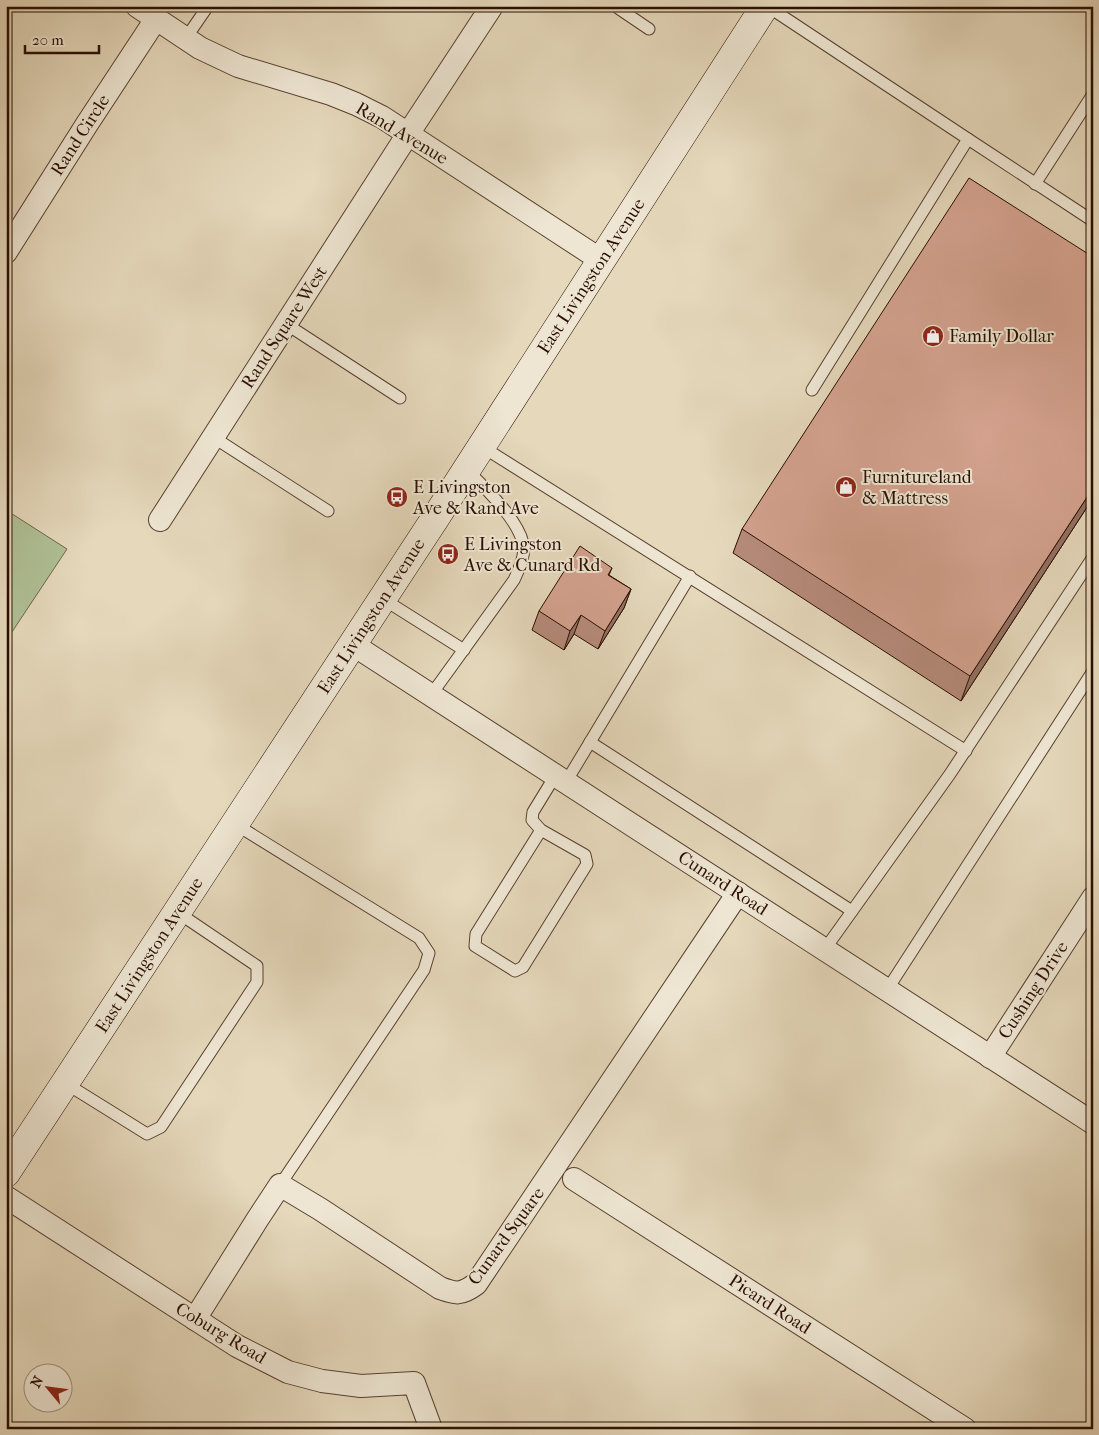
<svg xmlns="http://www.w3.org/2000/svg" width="1099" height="1435" font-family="'IM FELL French Canon',serif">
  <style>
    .green { fill: #afc095; stroke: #6c674a }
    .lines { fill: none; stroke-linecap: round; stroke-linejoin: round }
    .service-casing { stroke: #58402f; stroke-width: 13 }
    .minor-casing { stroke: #58402f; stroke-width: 24 }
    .secondary-casing { stroke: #290e00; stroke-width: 29 }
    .service { stroke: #eee6d3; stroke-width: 11 }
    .minor { stroke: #eee6d3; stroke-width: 22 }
    .secondary { stroke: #eee6d3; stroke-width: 28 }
    .wall { fill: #b68b7b; stroke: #290e00 }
    .shaded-wall { fill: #947164; stroke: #290e00 }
    .building { fill: #d4a28f; stroke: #290e00 }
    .labels { text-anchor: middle; stroke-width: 4; stroke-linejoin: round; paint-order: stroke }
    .street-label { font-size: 18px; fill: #290e00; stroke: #eee6d3 }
    .poi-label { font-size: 18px; fill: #290e00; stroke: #eee6d3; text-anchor: start }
  </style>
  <rect width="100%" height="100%" fill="#e5d8bb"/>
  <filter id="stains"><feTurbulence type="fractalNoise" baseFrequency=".004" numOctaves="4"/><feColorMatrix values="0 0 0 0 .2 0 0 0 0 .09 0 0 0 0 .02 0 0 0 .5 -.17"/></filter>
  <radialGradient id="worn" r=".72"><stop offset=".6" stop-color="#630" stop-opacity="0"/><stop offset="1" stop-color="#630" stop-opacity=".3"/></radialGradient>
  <!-- green -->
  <path class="green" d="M6 510 67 549 6 641Z"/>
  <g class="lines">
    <!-- service casing -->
    <g class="service-casing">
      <g id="service">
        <path d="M615 6 649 29"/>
        <path d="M767 6 968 139 812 390"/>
        <path d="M186 38 208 6"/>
        <path d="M968 139 1093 221"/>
        <path d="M1035 184 1093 94"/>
        <path d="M286 324 400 398"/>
        <path d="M213 437 328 511"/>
        <path d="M481 446 966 751"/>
        <path d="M383 599 464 650"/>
        <path d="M431 695 514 580C519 569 526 555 523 543 517 518 484 487 466 469"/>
        <path d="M590 742 852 911"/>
        <path d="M566 782 690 576"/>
        <path d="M235 824 419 938 429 953 424 970 280 1185"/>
        <path d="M541 830 476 934 475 946 515 971 523 967 587 864 585 855 541 830 532 820 533 812 555 776"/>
        <path d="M825 949 950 774 1093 557"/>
        <path d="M887 990 1093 671"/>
        <path d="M65 1083 147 1134 161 1127 257 982V966L177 912"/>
      </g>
    </g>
    <!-- minor casing -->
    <g class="minor-casing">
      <g id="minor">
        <path d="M137 6 200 48 238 66 331 94 356 104 382 117 601 260"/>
        <path d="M6 252 87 124 156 19"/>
        <path d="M160 520 408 134 492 6"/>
        <path d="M352 644 1093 1123"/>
        <path d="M990 1057 1093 898"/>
        <path d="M574 1179 965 1429"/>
        <path d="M6 1197 237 1346 288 1372 322 1381 361 1386 414 1383 431 1429"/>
        <path d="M195 1319 257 1220 280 1185 320 1209 440 1288C456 1294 461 1295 476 1284L738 893"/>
      </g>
    </g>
    <!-- secondary casing -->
    <g class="secondary-casing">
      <path id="secondary" d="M6 1173 436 517 765 6"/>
    </g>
    <!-- service -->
    <use href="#service" class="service"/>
    <!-- minor -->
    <use href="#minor" class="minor"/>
    <!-- secondary -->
    <use href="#secondary" class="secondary"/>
  </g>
  <!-- wall -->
  <g class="wall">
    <path d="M1093 257V498L961 701 733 553 742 529Z"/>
    <path d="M612 568 609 575 631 589 624 608 598 649 574 634 564 650 532 630 539 611Z"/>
  </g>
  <!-- shaded-wall -->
  <g class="shaded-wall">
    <path d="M1093 488V498L961 701 970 676Z"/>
    <path d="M631 589 624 608 598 649 605 631Z"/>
    <path d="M581 615 574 634 564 650 570 631Z"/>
  </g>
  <!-- building -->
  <g class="building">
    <path d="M969 178 1093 257V488L970 676 742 529Z"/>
    <path d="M580 546 612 568 608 575 631 589 605 631 581 615 570 631 539 611Z"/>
  </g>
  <!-- icons -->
  <defs>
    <g id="shop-disc" transform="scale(1.125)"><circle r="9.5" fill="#8f2418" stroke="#eee6d3"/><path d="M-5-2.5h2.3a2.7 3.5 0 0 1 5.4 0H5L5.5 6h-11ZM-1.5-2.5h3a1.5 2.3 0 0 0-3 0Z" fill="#fff"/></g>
    <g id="bus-disc" transform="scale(1.125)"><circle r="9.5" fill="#8f2418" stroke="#eee6d3"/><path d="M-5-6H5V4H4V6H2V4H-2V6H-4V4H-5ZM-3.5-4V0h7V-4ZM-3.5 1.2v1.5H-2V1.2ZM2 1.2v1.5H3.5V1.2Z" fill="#fff"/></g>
  </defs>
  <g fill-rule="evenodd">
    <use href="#shop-disc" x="933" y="336"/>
    <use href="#shop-disc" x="846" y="487"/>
    <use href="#bus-disc" x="397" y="497"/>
    <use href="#bus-disc" x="448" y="554"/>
  </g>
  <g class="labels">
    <!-- street labels -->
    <g class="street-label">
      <text transform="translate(402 133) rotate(31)" y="6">Rand Avenue</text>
      <text transform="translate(80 135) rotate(-57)" y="6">Rand Circle</text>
      <text transform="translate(591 276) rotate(-57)" y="6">East Livingston Avenue</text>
      <text transform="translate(284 327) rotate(-57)" y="6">Rand Square West</text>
      <text transform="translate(371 616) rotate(-57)" y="6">East Livingston Avenue</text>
      <text transform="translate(723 883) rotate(33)" y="6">Cunard Road</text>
      <text transform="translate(149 955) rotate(-57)" y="6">East Livingston Avenue</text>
      <text transform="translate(1033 990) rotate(-57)" y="6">Cushing Drive</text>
      <text transform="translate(506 1236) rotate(-54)" y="6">Cunard Square</text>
      <text transform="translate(770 1304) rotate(33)" y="6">Picard Road</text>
      <text transform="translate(221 1333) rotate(31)" y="6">Coburg Road</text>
    </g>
    <!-- poi labels -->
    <g class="poi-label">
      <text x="949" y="342">Family Dollar</text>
      <text x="862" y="483">Furnitureland<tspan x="862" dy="21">&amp; Mattress</tspan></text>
      <text x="413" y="493">E Livingston<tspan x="413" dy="21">Ave &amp; Rand Ave</tspan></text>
      <text x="464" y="550">E Livingston<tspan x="464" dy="21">Ave &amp; Cunard Rd</tspan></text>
    </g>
  </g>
  <!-- margin -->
  <rect width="1099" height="1435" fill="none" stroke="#e5d8bb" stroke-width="25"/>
  <rect x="8" y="8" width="1084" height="1420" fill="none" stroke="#290e00" stroke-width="2.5"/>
  <rect x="12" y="12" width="1074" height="1410" fill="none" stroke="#290e00"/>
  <!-- north arrow -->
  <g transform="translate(48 1388) rotate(299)"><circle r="24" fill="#eee6d3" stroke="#9f907f"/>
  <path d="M0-4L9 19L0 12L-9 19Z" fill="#8f2418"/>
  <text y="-8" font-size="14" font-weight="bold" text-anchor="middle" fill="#290e00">N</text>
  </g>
  <!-- scale -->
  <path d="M25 45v8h74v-8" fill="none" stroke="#290e00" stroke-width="2.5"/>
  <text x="32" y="45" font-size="15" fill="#290e00" stroke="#eee6d3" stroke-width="4" paint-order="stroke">20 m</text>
  <rect width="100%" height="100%" filter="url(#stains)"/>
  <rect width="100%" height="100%" fill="url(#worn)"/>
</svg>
